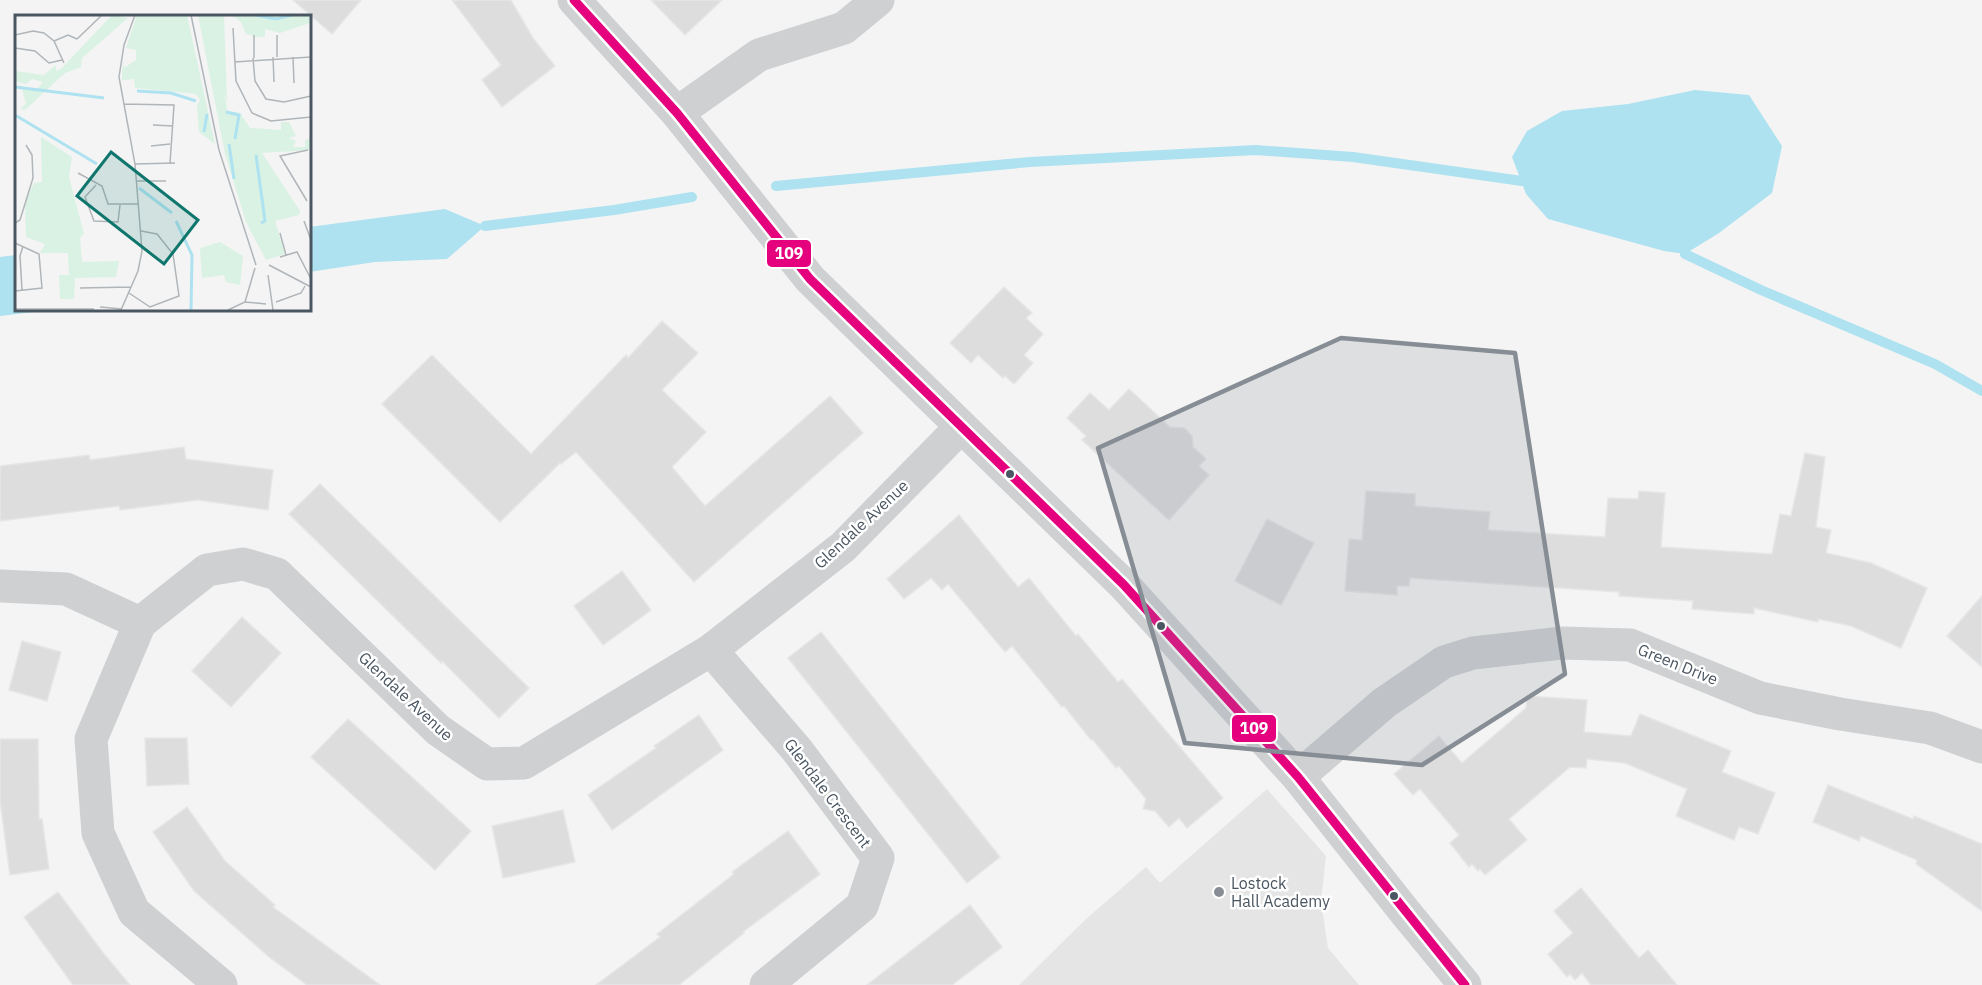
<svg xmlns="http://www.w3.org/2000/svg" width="1982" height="985" font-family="'IBM Plex Sans',sans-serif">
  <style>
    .education { fill: #e6e5e6 }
    .water { fill: #aee2f0 }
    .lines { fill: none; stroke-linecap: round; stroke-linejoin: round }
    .stream { stroke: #aee2f0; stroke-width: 10 }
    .building { fill: #ddddde; stroke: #e5e6e7; stroke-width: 1.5 }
    .minor { stroke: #ced0d2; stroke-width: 33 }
    .bus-1-casing { stroke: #fff; stroke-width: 14 }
    .bus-1 { stroke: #e5007d; stroke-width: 9 }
    .marked { fill: #868d94; fill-opacity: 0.2; stroke: #868d94; stroke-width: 4.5; stroke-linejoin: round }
    .bus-dot { fill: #4a5661; stroke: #fff; stroke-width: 2 }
    .poi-dot { fill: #868d94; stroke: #fff; stroke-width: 2 }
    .labels { text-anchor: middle; stroke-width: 5; stroke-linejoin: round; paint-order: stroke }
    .street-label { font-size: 16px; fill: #4a5661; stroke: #fff }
    .poi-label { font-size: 16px; fill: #4a5661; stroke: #fff; text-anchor: start }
    .inset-river { fill: none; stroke: #aee2f0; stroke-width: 3 }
    .inset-road { fill: none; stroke: #b0b5b9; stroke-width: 1.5 }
    .view { fill: #0f766e; fill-opacity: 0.15; stroke: #0f766e; stroke-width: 3 }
    .inset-edge { fill: none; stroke: #4a5661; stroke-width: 3 }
    .line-badge { stroke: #fff; stroke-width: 2 }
    .badge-label { font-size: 16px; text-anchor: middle; font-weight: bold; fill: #fff }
  </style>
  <rect width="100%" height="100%" fill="#f4f4f4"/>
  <!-- education -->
  <path class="education" d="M1267 789 1326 856 1321 901 1328 948 1359 985H1019L1086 919 1146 867 1160 883Z"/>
  <!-- water -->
  <g class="water">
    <path d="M1695 90 1749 95 1782 146 1772 193 1719 233 1685 254 1664 251 1548 219 1526 194 1512 157 1527 131 1562 111 1628 104Z"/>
    <path d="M445 209 485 226 447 259 375 262 309 272V227Z"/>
    <path d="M16 255V309H59L0 316V257Z"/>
  </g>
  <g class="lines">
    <!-- stream -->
    <g class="stream">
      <path d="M776 186 1030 162 1256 150 1353 157 1522 181"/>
      <path d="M485 226 614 210 692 197"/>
      <path d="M1685 254 1761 290 1935 364 1982 391"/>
    </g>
  </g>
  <!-- building -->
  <g class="building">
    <path d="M293 0H361L332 34Z"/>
    <path d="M452 0H511L533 38 555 66 502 107 482 80 501 65Z"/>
    <path d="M651 0H722L685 35Z"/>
    <path d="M1004 287 1032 313 1026 318 1043 334 1024 355 1033 363 1014 384 1005 376 1003 378 978 355 971 363 950 343Z"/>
    <path d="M662 321 698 353 662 390 706 432 672 467 705 506 830 396 863 433 694 582 576 452 561 464 560 463 500 522 382 404 432 355 531 454 626 355 628 358Z"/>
    <path d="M1129 389 1170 427 1184 428 1192 436 1193 447 1206 459 1199 466 1209 475 1169 520 1082 440 1086 436 1067 418 1090 393 1109 410Z"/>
    <path d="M184 447 186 459 273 470 268 510 198 500 120 510 119 506 0 521V466L89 455 90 460Z"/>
    <path d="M1805 453 1825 457 1816 527 1831 530 1826 553 1871 563 1927 588 1901 648 1851 626 1818 619V622L1754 608V614L1692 609 1693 601 1619 596V592L1410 578 1409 586H1397V595L1345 591 1349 539 1362 540 1366 491 1415 494V506L1490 512 1488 530 1605 537 1608 498 1638 499 1639 491 1665 493 1661 547 1772 554 1780 514 1791 516Z"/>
    <path d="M320 484 529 688 499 718 442 661 441 663 289 514Z"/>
    <path d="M959 515 1018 587 1029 578 1076 636 1078 634 1118 682 1122 679 1223 798 1187 828 1179 818 1169 827 1155 811 1143 809 1146 799 1119 766 1116 768 1093 740H1091L1064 706 1062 707 1012 646 1005 652 948 584 942 590 931 578 904 599 887 579Z"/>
    <path d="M1267 519 1314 543 1281 605 1235 581Z"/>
    <path d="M622 571 651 610 603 645 574 606Z"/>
    <path d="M1982 596V667L1947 636Z"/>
    <path d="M242 617 281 653 231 707 192 671Z"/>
    <path d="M821 632 1000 857 967 883 788 658Z"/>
    <path d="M22 641 61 652 47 701 9 690Z"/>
    <path d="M1527 696 1587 700 1584 732 1631 736 1640 714 1731 751 1722 772 1775 793 1758 834 1739 827 1734 840 1676 816 1687 789 1625 763 1587 759 1586 768 1570 767 1509 819 1527 840 1485 875 1480 869 1478 871 1472 864 1469 867 1450 843 1459 835 1420 789 1413 795 1394 774 1439 736 1462 763 1526 708Z"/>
    <path d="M699 715 723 750 612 830 588 795 656 748 654 746Z"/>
    <path d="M348 719 471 831 435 870 311 757Z"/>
    <path d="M145 738H187L189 784 147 786Z"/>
    <path d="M0 739H38L39 819H42L49 869 10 875 0 801Z"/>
    <path d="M1828 785 1913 819 1914 816 1982 844V911L1916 864 1917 860 1861 836 1859 841 1813 822Z"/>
    <path d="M187 807 225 861 275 905 273 907 380 985H307L269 957 194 891 153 832Z"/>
    <path d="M563 810 575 862 503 878 492 826Z"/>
    <path d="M788 831 820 874 743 932 744 933 679 985H596L660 937 657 934 734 874 732 872Z"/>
    <path d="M1581 888 1639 958 1648 950 1677 985H1591L1582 973 1575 980 1570 974 1567 977 1548 954 1573 933 1554 911Z"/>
    <path d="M58 892 104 954 130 985H73L24 917Z"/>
    <path d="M970 905 1002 947 952 985H867Z"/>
  </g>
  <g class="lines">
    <!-- minor -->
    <g class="minor">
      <path d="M574 0 677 113 810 279 1124 585 1298 777 1405 912 1465 985"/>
      <path d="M677 113 759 55 844 28 878 0"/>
      <path d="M0 586 66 589 140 623 207 570 243 564 277 574 438 730 487 764 524 763 711 650 843 547 961 427"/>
      <path d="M140 623 91 739 98 833 134 912 221 985"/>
      <path d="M711 650 797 750 878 858 862 906 766 985"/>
      <path d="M1298 777 1384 703 1444 662 1473 653 1562 643 1630 645 1760 698 1840 714 1930 728 1982 747"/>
    </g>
    <!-- bus-1 casing -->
    <g class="bus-1-casing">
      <path id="bus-1" d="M574 0 677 113 810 279 1124 585 1298 777 1465 985"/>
    </g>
    <!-- bus-1 -->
    <use href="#bus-1" class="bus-1"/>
  </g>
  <!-- marked area -->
  <path class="marked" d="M1341 338 1515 353 1565 674 1422 765 1185 743 1098 448Z"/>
  <!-- markers -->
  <g class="bus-dot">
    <circle cx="1010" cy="474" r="5"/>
    <circle cx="1161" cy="626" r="5"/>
    <circle cx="1394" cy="896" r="5"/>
  </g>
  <circle class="poi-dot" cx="1219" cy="892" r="6"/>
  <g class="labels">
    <!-- street labels -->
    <g class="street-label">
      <text transform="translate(861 524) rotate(-43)" y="6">Glendale Avenue</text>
      <text transform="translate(1678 664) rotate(22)" y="6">Green Drive</text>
      <text transform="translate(406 696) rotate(43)" y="6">Glendale Avenue</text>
      <text transform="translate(828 793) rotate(53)" y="6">Glendale Crescent</text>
    </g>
    <!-- poi labels -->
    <g class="poi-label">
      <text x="1231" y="889">Lostock<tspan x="1231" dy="18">Hall Academy</tspan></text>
    </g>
  </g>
  <!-- overview -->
  <g transform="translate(15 15)">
    <rect width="296" height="296" fill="#f4f4f4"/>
    <path d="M97 0 113 3 67 43 66 52 50 58 10 95 5 94 11 89 6 71 21 75 28 67 17 64 11 69 0 66V56L29 60 41 50V56L46 54ZM122 0H172L200 129 184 117 182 90 185 85 181 79 120 73 119 64 107 65 108 44 109 53 121 45V35L111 33ZM183 0H209L212 88 209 78 213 100 215 96 225 98 235 113 266 115V107H274L281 121 274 123 281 126 278 132H290V125L295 124V135L247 138 285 196 284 200 260 206 270 239 251 245 231 207 210 139ZM217 0H295V8L265 18 250 14V22H242L231 19 226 7ZM26 122 57 142 54 162 69 219 65 223 67 247 104 246 101 262 60 263 59 284H45L44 260H54L53 238H25L30 229 11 222 10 187 19 168 27 167ZM205 227 228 241 225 270 211 267 209 260 187 263 185 233Z" fill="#d9f2e3"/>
    <path class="inset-river" d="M241 0 261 4 277 0M0 72 89 83M122 76 156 78 181 86M211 97 224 100 220 124M0 100 82 149M189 117 192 99M214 129 219 164M241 140 250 206 246 208M124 173 157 198M161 206 177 240 176 295"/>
    <path class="inset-road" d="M176 0 204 135 241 250M218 13 221 66 237 98 256 106 296 102M0 20 18 16 29 18 39 26 49 48M262 20V42M62 24 86 1M39 26 53 20 62 24M0 33 20 36 34 48 47 45M258 42 259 67M278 42 279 68M238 43 240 66 251 84 269 87 296 81M239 43V20M220 47 296 42M109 89 159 90 155 148M138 110 158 111M136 131 155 129M120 149 160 148M63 158 87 171 93 189H123M122 166H151M81 170 70 182 79 206 103 207 105 190M292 186 265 141 293 135M289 206 296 225M0 208 5 205 18 163 17 140 11 130M265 218 271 240M0 228 24 239 27 273 0 276M265 242 282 237 296 264M254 250 296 272M253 260 258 295M65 273 116 272M7 275 5 241 8 231M114 278 135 292 164 281 158 239 142 219 126 216M230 287 251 289M261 287 286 278 290 271M85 292 107 294M0 294H79M106 295 123 256 127 236 120 149 104 62 109 30 120 0M213 295 230 287 240 253"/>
    <path class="view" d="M96 137 183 205 149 249 62 181Z"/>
    <rect width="296" height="296" class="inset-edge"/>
  </g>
  <g class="line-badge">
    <rect x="766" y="239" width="46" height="29" rx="6" fill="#e5007d"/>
    <rect x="1231" y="714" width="46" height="29" rx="6" fill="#e5007d"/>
  </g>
  <g class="badge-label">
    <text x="789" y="259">109</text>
    <text x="1254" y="734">109</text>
  </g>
</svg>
